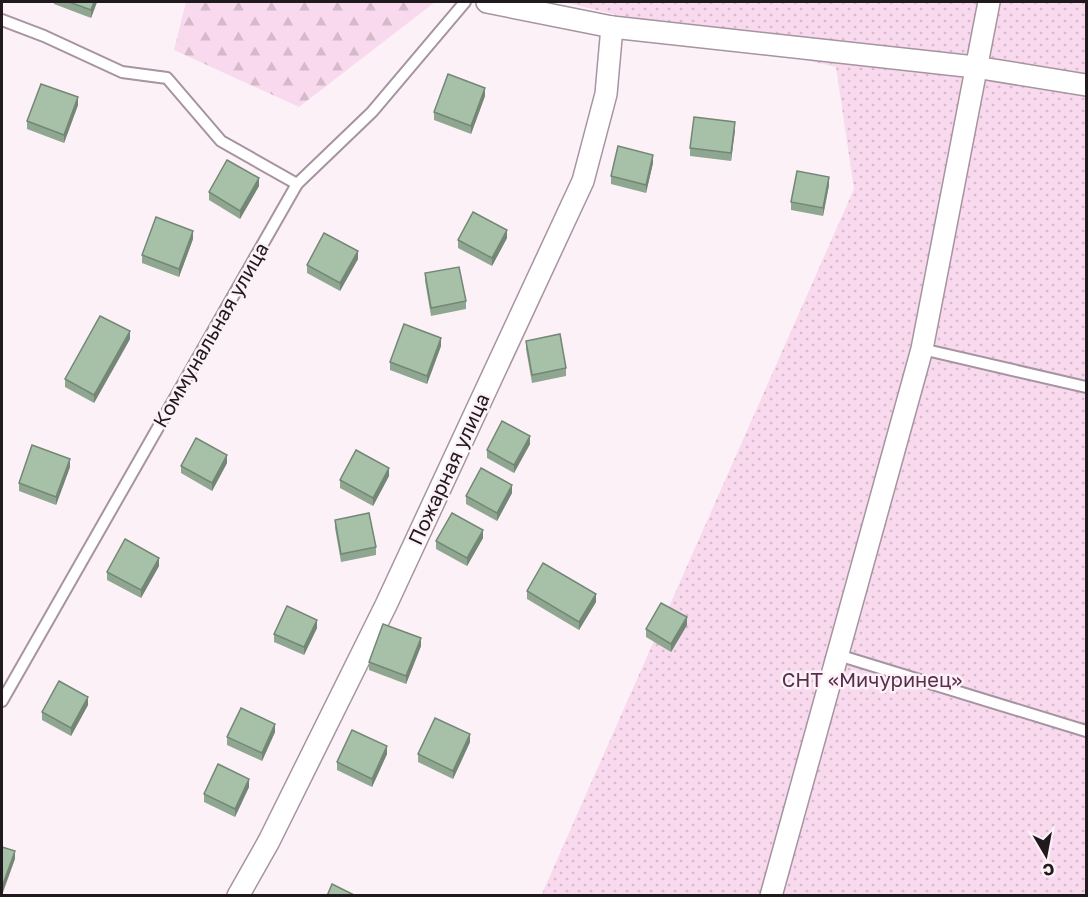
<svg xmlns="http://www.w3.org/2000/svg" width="1088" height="897" font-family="'Golos Text',sans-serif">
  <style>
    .forest { fill: url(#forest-firs) }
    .park { fill: url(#park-dots) }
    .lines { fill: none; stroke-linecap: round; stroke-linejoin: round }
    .service-casing { stroke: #a694a0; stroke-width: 14 }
    .minor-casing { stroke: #a694a0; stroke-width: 24 }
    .service { stroke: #fff; stroke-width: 10 }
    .minor { stroke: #fff; stroke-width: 21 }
    .wall { fill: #8fa690 }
    .shaded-wall { fill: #748776 }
    .building { fill: #a6c1a8; stroke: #748776; stroke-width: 1.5 }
    .labels { text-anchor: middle; stroke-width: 5; stroke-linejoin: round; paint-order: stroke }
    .street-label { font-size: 20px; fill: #20191e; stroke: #fdf1f8 }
    .park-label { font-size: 20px; fill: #592e4c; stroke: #fdf1f8 }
  </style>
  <defs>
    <pattern id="forest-firs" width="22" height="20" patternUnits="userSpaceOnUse" patternTransform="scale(1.5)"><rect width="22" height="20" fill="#f8d9ed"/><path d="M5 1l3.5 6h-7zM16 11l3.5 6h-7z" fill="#d4bacb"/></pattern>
    <pattern id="park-dots" width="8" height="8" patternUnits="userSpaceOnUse" patternTransform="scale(1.5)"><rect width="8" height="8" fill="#f8d9ed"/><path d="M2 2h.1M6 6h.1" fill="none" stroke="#d4bacb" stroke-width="1.8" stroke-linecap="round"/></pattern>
  </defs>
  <rect width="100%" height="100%" fill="#fdf1f8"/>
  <!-- forest -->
  <path class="forest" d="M186 2H435L299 107 174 50Z"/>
  <!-- park -->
  <path class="park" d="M563 2H1086V895L541 896 854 189 836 67Z"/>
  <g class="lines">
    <!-- service casing -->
    <g class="service-casing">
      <g id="service">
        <path d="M2 20 44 36 122 72 167 78 221 141 297 184"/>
        <path d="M922 349 1086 387"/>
        <path d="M838 655 1086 731"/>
        <path d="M2 701 297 184 372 112 465 2"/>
      </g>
    </g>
    <!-- minor casing -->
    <g class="minor-casing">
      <g id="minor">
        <path d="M487 2 612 27 975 67 1086 85"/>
        <path d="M238 896 269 841 386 605 583 181 606 94 612 27"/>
        <path d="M771 896 922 349 989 2"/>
      </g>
    </g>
    <!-- service -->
    <use href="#service" class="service"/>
    <!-- minor -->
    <use href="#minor" class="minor"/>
  </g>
  <!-- wall -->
  <g class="wall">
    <path d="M54 2H97L91 18 54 4Z"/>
    <path d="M485 96 471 134 434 120V112Z"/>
    <path d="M78 105 64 143 27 129V121Z"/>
    <path d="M735 130 731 161 690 156V148Z"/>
    <path d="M653 163 646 193 611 184V176Z"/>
    <path d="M829 185 823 216 791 210V202Z"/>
    <path d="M259 186 240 219 209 200V192Z"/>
    <path d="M507 238 492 266 458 248V240Z"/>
    <path d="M193 239 179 277 142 263V255Z"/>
    <path d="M358 259 340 291 307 273V265Z"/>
    <path d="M425 273 466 301V309L431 316 425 281Z"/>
    <path d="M130 339 94 403 65 387V379Z"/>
    <path d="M526 341 566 368V376L532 383 526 349Z"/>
    <path d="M441 346 427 384 390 370V362Z"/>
    <path d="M530 444 514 473 487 458V450Z"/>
    <path d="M227 463 212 491 181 473V466Z"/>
    <path d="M70 467 56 505 19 491V483Z"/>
    <path d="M389 476 373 506 340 488V480Z"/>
    <path d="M512 493 497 521 466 504V496Z"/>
    <path d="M335 520 376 547V555L341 562 335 528Z"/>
    <path d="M483 538 467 566 436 549V541Z"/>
    <path d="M159 566 141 598 107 580V572Z"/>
    <path d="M527 591 596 602 579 630 527 599Z"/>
    <path d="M687 625 671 652 646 637V629Z"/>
    <path d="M317 628 304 655 274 642V634Z"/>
    <path d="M421 646 406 684 369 670V662Z"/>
    <path d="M88 705 71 736 42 720V712Z"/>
    <path d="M275 732 262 761 227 745V737Z"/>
    <path d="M470 742 453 779 418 762V754Z"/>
    <path d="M387 754 372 787 337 770V762Z"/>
    <path d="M249 787 235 817 204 802V794Z"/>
  </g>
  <!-- shaded-wall -->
  <g class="shaded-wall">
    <path d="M94 2H97L91 18V10Z"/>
    <path d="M485 88V96L471 134V126Z"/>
    <path d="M78 97V105L64 143V135Z"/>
    <path d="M735 122V130L731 161V153Z"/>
    <path d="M653 155V163L646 193V185Z"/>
    <path d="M829 177V185L823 216V208Z"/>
    <path d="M259 178V186L240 219V211Z"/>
    <path d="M507 230V238L492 266V258Z"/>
    <path d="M193 231V239L179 277V269Z"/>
    <path d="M358 251V259L340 291V283Z"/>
    <path d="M130 331V339L94 403V395Z"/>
    <path d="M441 338V346L427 384V376Z"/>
    <path d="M530 436V444L514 473V465Z"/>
    <path d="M227 455V463L212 491V483Z"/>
    <path d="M70 459V467L56 505V497Z"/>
    <path d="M389 468V476L373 506V498Z"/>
    <path d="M512 485V493L497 521V513Z"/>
    <path d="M483 530V538L467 566V558Z"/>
    <path d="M159 558V566L141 598V590Z"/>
    <path d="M596 594V602L579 630V622Z"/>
    <path d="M687 617V625L671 652V644Z"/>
    <path d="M317 620V628L304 655V647Z"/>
    <path d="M421 638V646L406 684V676Z"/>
    <path d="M88 697V705L71 736V728Z"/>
    <path d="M275 724V732L262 761V753Z"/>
    <path d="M470 734V742L453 779V771Z"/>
    <path d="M387 746V754L372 787V779Z"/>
    <path d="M249 779V787L235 817V809Z"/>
    <path d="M15 851V859L2 895V887Z"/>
  </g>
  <!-- building -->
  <g class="building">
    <path d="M69 2H94L91 10Z"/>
    <path d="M448 74 485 88 471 126 434 112Z"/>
    <path d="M41 84 78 97 64 135 27 121Z"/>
    <path d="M694 117 735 122 731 153 690 148Z"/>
    <path d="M618 146 653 155 646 185 611 176Z"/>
    <path d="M227 160 259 178 240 211 209 192Z"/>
    <path d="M797 171 829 177 823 208 791 202Z"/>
    <path d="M473 212 507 230 492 258 458 240Z"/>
    <path d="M156 217 193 231 179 269 142 255Z"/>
    <path d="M324 233 358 251 340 283 307 265Z"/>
    <path d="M459 267 466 301 431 308 425 273Z"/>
    <path d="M100 316 130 331 94 395 65 379Z"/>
    <path d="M404 324 441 338 427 376 390 362Z"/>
    <path d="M560 334 566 368 532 375 526 341Z"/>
    <path d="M502 421 530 436 514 465 487 450Z"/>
    <path d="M196 438 227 455 212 483 181 466Z"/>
    <path d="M32 445 70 459 56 497 19 483Z"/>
    <path d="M356 450 389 468 373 498 340 480Z"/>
    <path d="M481 468 512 485 497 513 466 496Z"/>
    <path d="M369 513 376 547 341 554 335 520Z"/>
    <path d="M452 513 483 530 467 558 436 541Z"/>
    <path d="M125 539 159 558 141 590 107 572Z"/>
    <path d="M543 563 596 594 579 622 527 591Z"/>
    <path d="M661 603 687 617 671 644 646 629Z"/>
    <path d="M287 606 317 620 304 647 274 634Z"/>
    <path d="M383 624 421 638 406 676 369 662Z"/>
    <path d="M59 681 88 697 71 728 42 712Z"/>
    <path d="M241 708 275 724 262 753 227 737Z"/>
    <path d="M435 718 470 734 453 771 418 754Z"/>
    <path d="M352 730 387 746 372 779 337 762Z"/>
    <path d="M218 764 249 779 235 809 204 794Z"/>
    <path d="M2 847 15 851 2 887Z"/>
    <path d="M332 884 356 896H327Z"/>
  </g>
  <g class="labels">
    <!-- street labels -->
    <g class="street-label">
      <text transform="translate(211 335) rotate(-60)" y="7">Коммунальная улица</text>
      <text transform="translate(449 469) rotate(-65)" y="7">Пожарная улица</text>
    </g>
    <!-- park labels -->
    <g class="park-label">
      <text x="872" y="687">СНТ «Мичуринец»</text>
    </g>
  </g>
  <!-- border -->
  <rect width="1088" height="897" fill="none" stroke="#20191e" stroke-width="6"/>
  <!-- north arrow -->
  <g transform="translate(1046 855) rotate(170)" stroke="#fdf1f8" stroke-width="4.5" paint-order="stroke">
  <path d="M0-4.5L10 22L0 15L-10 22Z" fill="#20191e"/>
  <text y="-9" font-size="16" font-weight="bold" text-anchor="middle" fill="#20191e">С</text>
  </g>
</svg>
